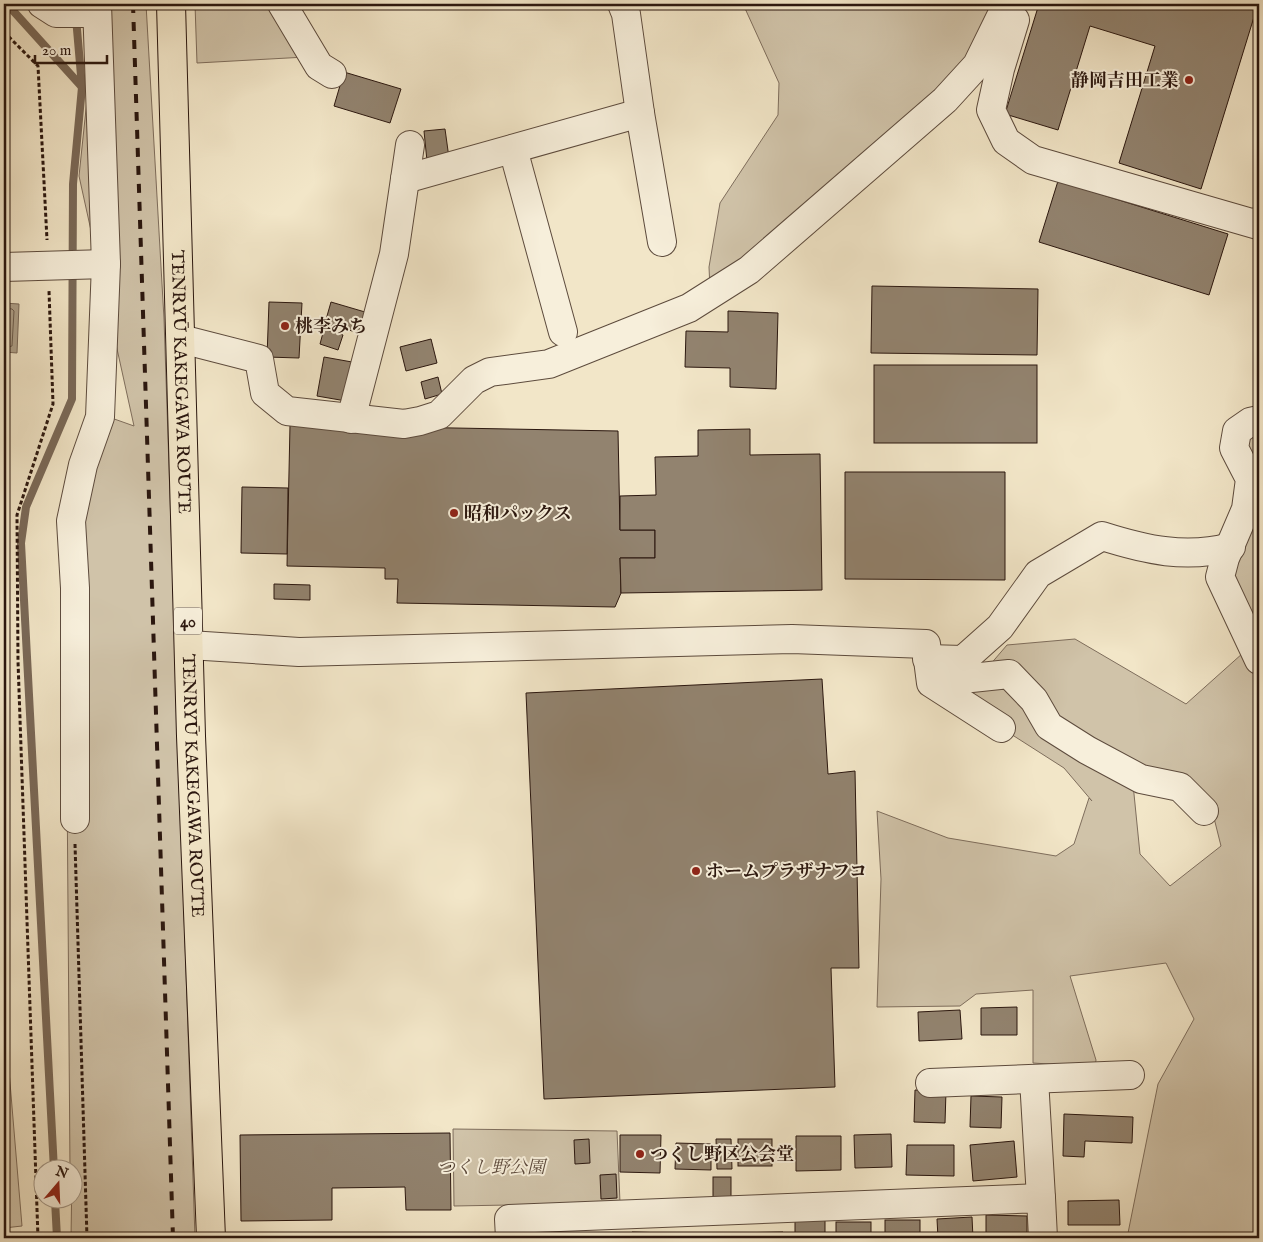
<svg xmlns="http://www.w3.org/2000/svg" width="1263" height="1242" font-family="'IM FELL English','Noto Serif JP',serif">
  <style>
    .green { fill: #d0c3a9; stroke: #7e6d5c; fill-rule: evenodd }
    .water { fill: #aea089; stroke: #7a6958 }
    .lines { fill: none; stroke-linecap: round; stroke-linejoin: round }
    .shore { stroke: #6c5c4c; stroke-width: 1 }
    .stream { stroke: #7a6958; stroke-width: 8 }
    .building { fill: #92836f; stroke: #2b170f }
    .minor-casing { stroke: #5d4b3d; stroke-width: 30 }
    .major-casing { stroke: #2b170f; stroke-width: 30 }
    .path { stroke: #2b170f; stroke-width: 3; stroke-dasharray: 4 2.5; stroke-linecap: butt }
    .minor { stroke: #f7efdb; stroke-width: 28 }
    .major { stroke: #f2e6c8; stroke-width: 28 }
    .rail { stroke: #2b170f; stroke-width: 4; stroke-dasharray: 9 9; stroke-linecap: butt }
    .poi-dot { fill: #8f2418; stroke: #f7efdb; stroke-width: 2 }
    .labels { text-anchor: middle; stroke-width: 4; stroke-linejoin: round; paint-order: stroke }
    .shield { fill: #f7efdb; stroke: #68584c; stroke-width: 1 }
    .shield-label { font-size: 16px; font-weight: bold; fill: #2b170f }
    .poi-label { font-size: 18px; font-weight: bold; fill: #2b170f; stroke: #f7efdb; text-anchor: start }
    .street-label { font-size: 18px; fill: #2b170f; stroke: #f7efdb }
    .park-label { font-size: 18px; font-style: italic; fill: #5d4b3d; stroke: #f7efdb }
  </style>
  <rect width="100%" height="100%" fill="#f2e6c8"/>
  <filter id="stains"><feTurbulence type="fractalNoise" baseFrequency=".004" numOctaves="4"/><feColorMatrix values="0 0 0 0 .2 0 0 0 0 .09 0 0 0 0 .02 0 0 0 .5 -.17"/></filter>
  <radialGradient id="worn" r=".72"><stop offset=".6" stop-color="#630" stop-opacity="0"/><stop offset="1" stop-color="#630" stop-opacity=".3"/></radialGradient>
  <!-- green -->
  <g class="green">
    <path d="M97 4H146L164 319 195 1238H71L72 1170H70L66 644 71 521 103 415 134 426 79 176Z"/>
    <path d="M195 4H270L306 57 197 63Z"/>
    <path d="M743 4H1006L981 57 710 289 709 267 720 203 778 115 779 83Z"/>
    <path d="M1259 433V651L1220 577 1241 523 1235 443Z"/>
    <path d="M1075 639 1186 704 1243 653 1259 666V1238H1127L1158 1084 1194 1019 1166 963 1070 976 1096 1060 1095 1067 1033 1063V990L976 994 960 1006 877 1007 881 879 877 811 948 838 1056 856 1074 844 1089 798 1092 801 1064 768 931 683 983 673 1007 645ZM1131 764 1210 802 1221 846 1170 886 1140 854Z"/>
    <path d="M4 1011 22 1226 4 1228Z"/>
    <path d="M453 1129 617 1131 620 1203 454 1206Z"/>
  </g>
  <!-- water -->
  <path class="water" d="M4 303 19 304 17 353 4 352Z"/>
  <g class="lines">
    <!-- shore -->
    <path class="shore" d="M4 308 12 309 14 311 12 346 4 348"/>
    <!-- stream -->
    <g class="stream">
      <path d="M7 4 82 87"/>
      <path d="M54 1170 21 543 26 507 72 399 73 184 82 87 76 18"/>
      <path d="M55 1200 57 1238"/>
    </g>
  </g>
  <!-- building -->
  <g class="building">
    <path d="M1039 4H1258L1201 189 1119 163 1155 46 1090 26 1058 130 1005 114Z"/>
    <path d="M344 72 401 89 390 123 334 106Z"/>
    <path d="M445 129 449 158 427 161 424 131Z"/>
    <path d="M1058 181 1228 234 1209 295 1039 242Z"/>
    <path d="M872 286 1038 289 1037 355 871 353Z"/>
    <path d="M269 302 302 303 299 358 267 357Z"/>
    <path d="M331 302 365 312 359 333 325 323Z"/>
    <path d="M728 311 778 313 776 389 730 387V368L685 367 686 331 728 332Z"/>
    <path d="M324 329 343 335 338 350 320 344Z"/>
    <path d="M431 339 437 363 406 371 400 347Z"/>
    <path d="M324 357 352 362 346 401 317 396Z"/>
    <rect x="874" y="365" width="163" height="78"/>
    <path d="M438 377 442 394 425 399 421 382Z"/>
    <path d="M290 425 618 431 620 530H655V558H620L621 593 615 607 397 603 398 579H385V568L287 566Z"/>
    <path d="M750 429V455L820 454 822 590 621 593 620 558H655V530H620V496L656 495 655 457 698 456V430Z"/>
    <path d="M845 472H1005V580L845 579Z"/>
    <path d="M242 487 288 488 287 554 241 553Z"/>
    <path d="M274 584 310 585V600L274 599Z"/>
    <path d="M822 679 828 774 855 771 859 968H831L835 1087 544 1099 526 693Z"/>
    <path d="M1017 1007V1035H981V1008Z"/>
    <path d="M960 1010 962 1039 919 1041 918 1012Z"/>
    <path d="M915 1090 946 1091 945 1123 914 1122Z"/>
    <path d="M971 1096 1002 1097 1001 1128 970 1127Z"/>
    <path d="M1064 1114 1133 1117 1132 1143 1085 1141 1084 1157 1063 1156Z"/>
    <path d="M450 1133 451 1210H406L405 1187 332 1188V1220L241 1221 240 1135Z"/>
    <path d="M891 1134 892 1167 855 1168 854 1135Z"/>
    <path d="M620 1135H661L660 1173 620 1172Z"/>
    <path d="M796 1136H841V1170L796 1171Z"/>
    <path d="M589 1139 590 1163 575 1164 574 1140Z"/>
    <path d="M716 1139H731L732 1169H717Z"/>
    <rect x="738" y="1139" width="34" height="27"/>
    <path d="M1014 1141 1017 1177 973 1181 970 1145Z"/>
    <path d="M676 1143 711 1144V1170L675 1169Z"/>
    <path d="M907 1145H954V1176L906 1175Z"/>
    <path d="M616 1174 617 1198 601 1199 600 1175Z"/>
    <rect x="713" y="1177" width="18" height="20"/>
    <path d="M1119 1200 1120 1225H1068V1201Z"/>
    <path d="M986 1215 1027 1216V1238H986Z"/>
    <path d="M972 1217 973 1238H938L937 1219Z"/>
    <rect x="795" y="1220" width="30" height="18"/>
    <rect x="885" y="1220" width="35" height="18"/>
    <rect x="836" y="1222" width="35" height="16"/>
    <path d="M530 1232 582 1233V1238H530Z"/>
    <path d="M632 1232 669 1233V1238H632Z"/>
    <path d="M783 1232 784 1238H732L731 1233Z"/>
    <rect x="586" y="1235" width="37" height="3"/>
  </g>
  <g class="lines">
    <!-- minor casing -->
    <g class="minor-casing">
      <g id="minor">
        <path d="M42 4 56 13H97"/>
        <path d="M282 4 319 66 332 74"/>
        <path d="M622 4 626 14 640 113 662 242"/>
        <path d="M1015 20 1000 69 991 110 1006 141 1033 160 1258 225 1259 221"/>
        <path d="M513 149 563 332"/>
        <path d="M405 179 640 113"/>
        <path d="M4 267 106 264"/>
        <path d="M181 339 259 359 265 393 287 411 404 424 420 421 439 415 474 380 490 372 549 364 689 308 749 270 945 100 977 65 1007 4"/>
        <path d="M351 419 394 254 410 145"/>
        <path d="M1259 420 1250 422 1237 431 1234 448 1250 479 1246 509 1225 558 1220 577 1259 660"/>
        <path d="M189 645 299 652 792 639 926 644 931 683 1001 728"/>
        <path d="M927 659 963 660 1000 627 1038 574 1102 536C1146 550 1186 559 1231 547"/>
        <path d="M934 682 1009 674 1034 700 1049 726 1087 750 1141 779 1180 787 1204 811"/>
        <path d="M75 819V588L71 521 83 465 100 417 106 264 97 4"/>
        <path d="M1034 1079 1041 1198"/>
        <path d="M930 1083 1130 1075"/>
        <path d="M510 1238 509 1219 1041 1198 1043 1238"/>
      </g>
    </g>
    <!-- major casing -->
    <g class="major-casing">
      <g id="major">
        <path id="s1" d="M171 4 191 736 211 1238"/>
      </g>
    </g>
    <!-- path -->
    <g class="path">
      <path d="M4 32 38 66 47 240"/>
      <path d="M75 844 87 1238"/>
      <path d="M38 1238 18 661 17 515 53 404 49 291"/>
    </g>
    <!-- minor -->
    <use href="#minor" class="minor"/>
    <!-- major -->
    <use href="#major" class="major"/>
    <!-- rail -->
    <path class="rail" d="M133 4 173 1238"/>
  </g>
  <!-- markers -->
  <g class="poi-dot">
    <circle cx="1189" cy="80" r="5"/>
    <circle cx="285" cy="326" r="5"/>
    <circle cx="454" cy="513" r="5"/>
    <circle cx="696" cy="871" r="5"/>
    <circle cx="640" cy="1154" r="5"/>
  </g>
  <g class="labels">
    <!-- shield labels -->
    <rect class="shield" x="174" y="607.5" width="28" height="27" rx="4"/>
    <g class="shield-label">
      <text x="188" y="627">40</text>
    </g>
    <!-- poi labels -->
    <g class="poi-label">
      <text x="1179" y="86" text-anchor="end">静岡吉田工業</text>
      <text x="295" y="332">桃李みち</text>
      <text x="464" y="519">昭和パックス</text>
      <text x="706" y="877">ホームプラザナフコ</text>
      <text x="650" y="1160">つくし野区公会堂</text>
    </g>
    <!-- street labels -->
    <g class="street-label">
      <text dy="6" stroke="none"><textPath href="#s1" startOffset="378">TENRYŪ KAKEGAWA ROUTE</textPath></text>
      <text dy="6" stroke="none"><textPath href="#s1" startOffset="782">TENRYŪ KAKEGAWA ROUTE</textPath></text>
    </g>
    <!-- park labels -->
    <g class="park-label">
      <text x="491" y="1173">つくし野公園</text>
    </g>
  </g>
  <!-- margin -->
  <rect width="1263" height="1242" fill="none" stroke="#f2e6c8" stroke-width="20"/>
  <rect x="5" y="5" width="1253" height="1232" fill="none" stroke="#2b170f" stroke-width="2.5"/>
  <rect x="10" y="10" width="1243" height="1222" fill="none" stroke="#2b170f"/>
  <!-- north arrow -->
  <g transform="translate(58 1184) rotate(19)"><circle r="24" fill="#f7efdb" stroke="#a59989"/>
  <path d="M0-4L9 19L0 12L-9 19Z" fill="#8f2418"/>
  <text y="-8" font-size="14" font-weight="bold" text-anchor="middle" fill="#2b170f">N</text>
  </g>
  <!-- scale -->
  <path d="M35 55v8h72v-8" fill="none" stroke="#2b170f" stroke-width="2.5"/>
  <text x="42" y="55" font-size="15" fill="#2b170f" stroke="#f7efdb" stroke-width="4" paint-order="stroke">20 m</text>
  <rect width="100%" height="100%" filter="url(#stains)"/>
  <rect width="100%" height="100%" fill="url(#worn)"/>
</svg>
